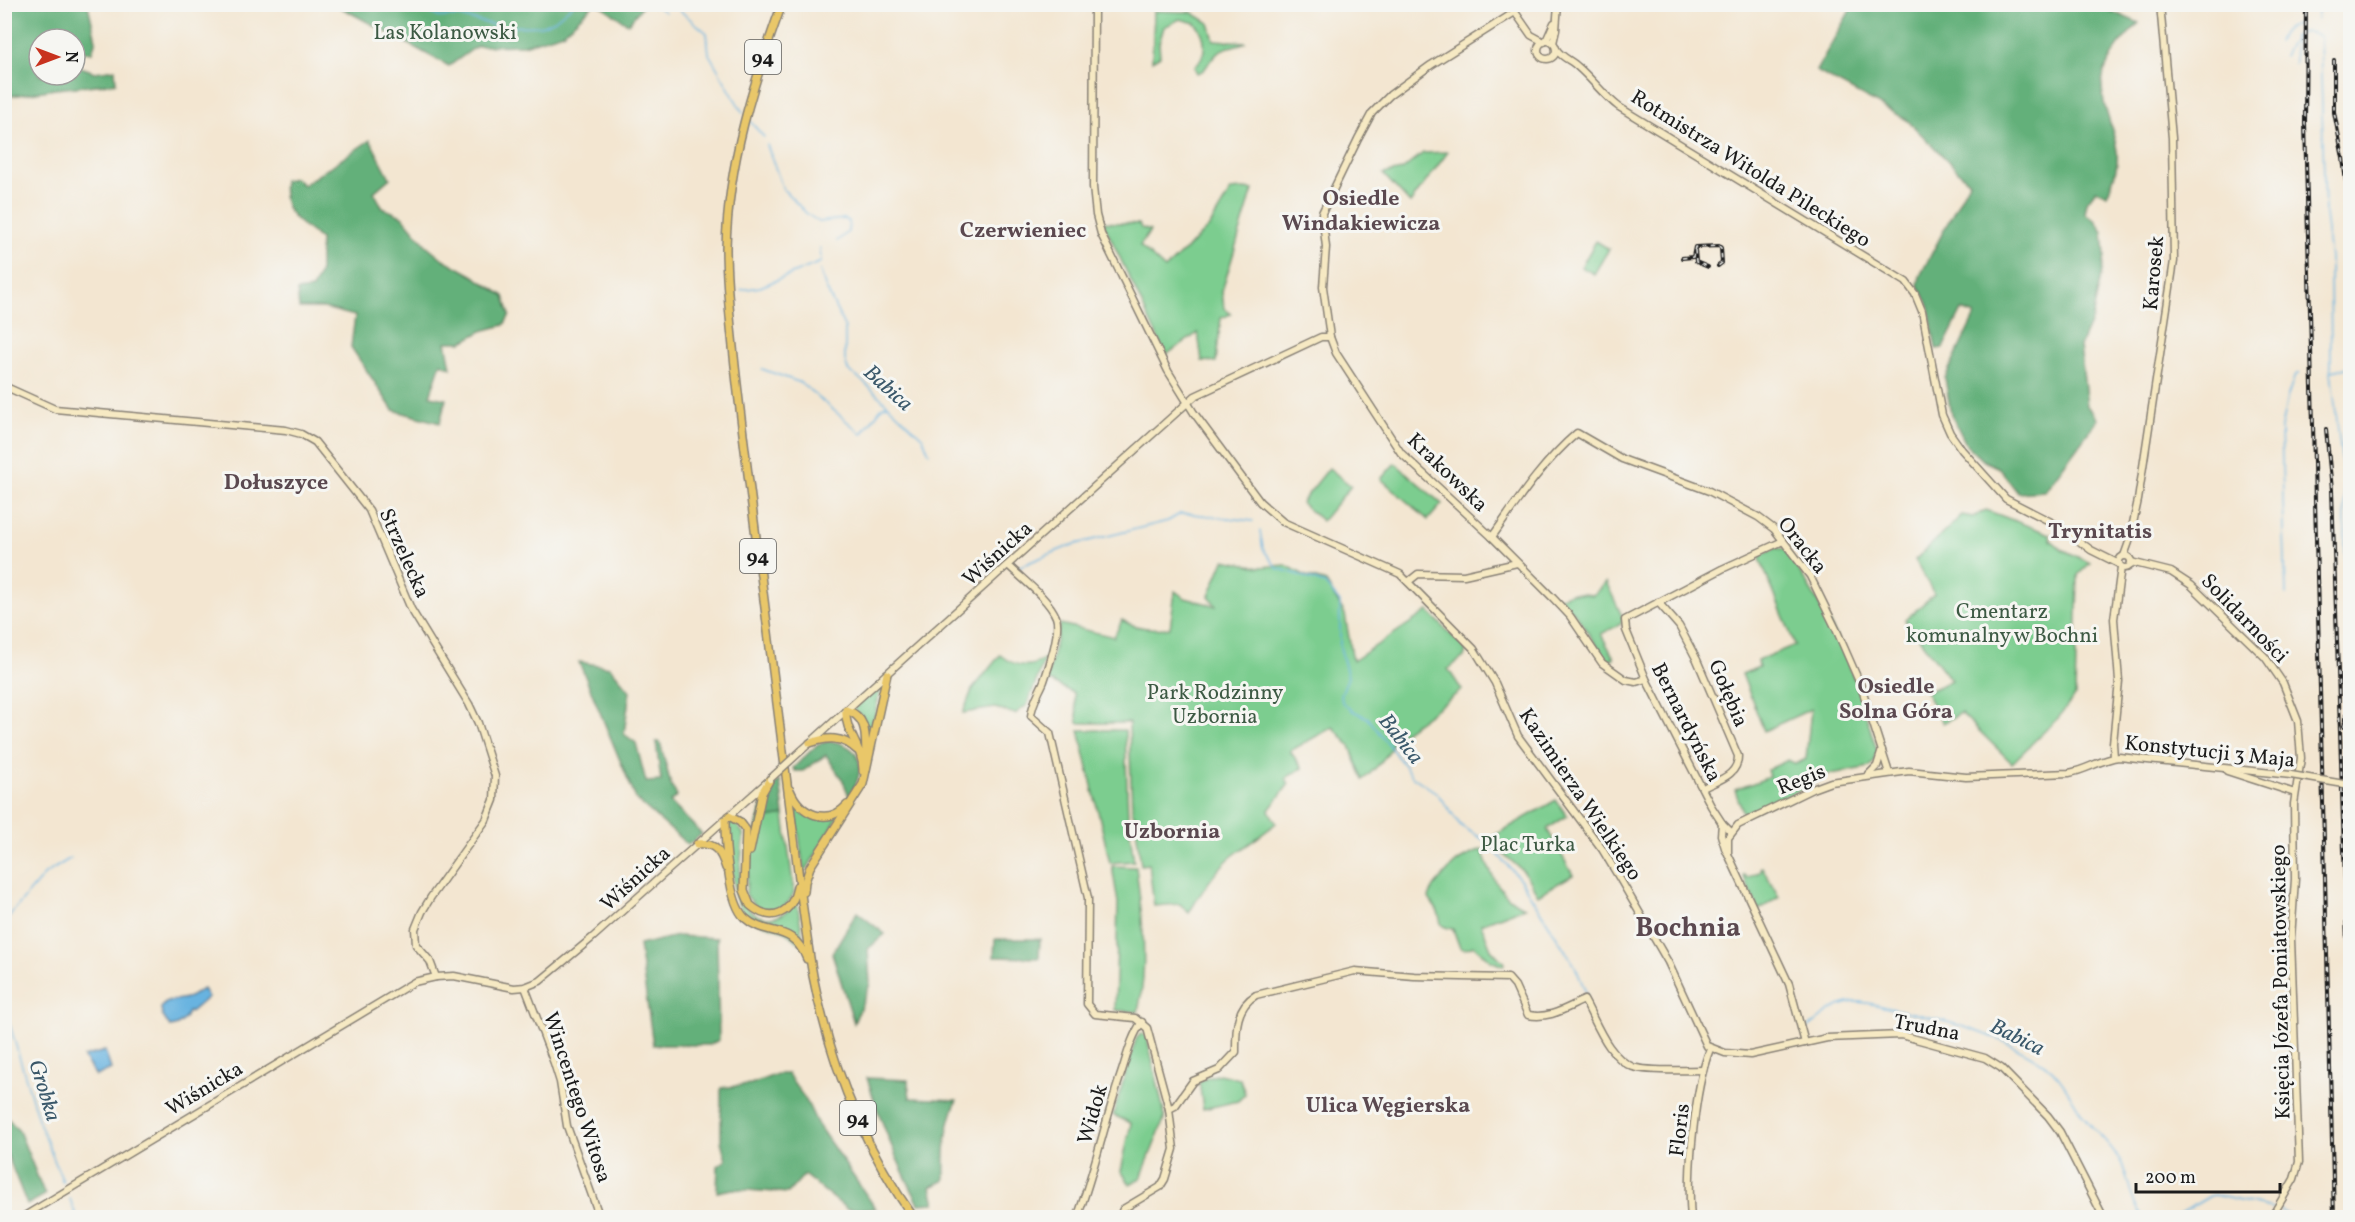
<svg xmlns="http://www.w3.org/2000/svg" width="2355" height="1222" font-family="Vollkorn,serif">
  <style>
    .green { fill: #7bcd8f; stroke: #4c7456; stroke-width: 1.5 }
    .forest { fill: #64b07a; stroke: #40664b; stroke-width: 1.5 }
    .water { fill: #67b3e0; stroke: #42687e; stroke-width: 1.5 }
    .lines { fill: none; stroke-linecap: round; stroke-linejoin: round }
    .stream { stroke: #67b3e0; stroke-width: 1.5 }
    .secondary-casing { stroke: #888176; stroke-width: 9 }
    .primary-casing { stroke: #888176; stroke-width: 10 }
    .secondary { stroke: #f6e9c3; stroke-width: 6 }
    .primary { stroke: #e9c769; stroke-width: 7 }
    .rail-casing { stroke: #1c1c1c; stroke-width: 4 }
    .rail { stroke: #f6f6f2; stroke-width: 1.5; stroke-dasharray: 4.5; stroke-linecap: butt }
    .secondary-bridge-casing { stroke: #888176; stroke-width: 9; stroke-linecap: butt }
    .secondary-bridge { stroke: #f6e9c3; stroke-width: 6 }
    .labels { text-anchor: middle; stroke-width: 6; stroke-linejoin: round; paint-order: stroke }
    .shield { fill: #f6f6f2; stroke: #5d5d5c; stroke-width: 1.5 }
    .shield-label { font-size: 20px; font-weight: bold; fill: #1c1c1c }
    .park-label { font-size: 21px; fill: #3d5a44; stroke: #f6f6f2 }
    .street-label { font-size: 21px; fill: #1c1c1c; stroke: #f6f6f2 }
    .neighbourhood-label { font-size: 22px; font-weight: bold; fill: #5b4950; stroke: #f6f6f2 }
    .water-label { font-size: 22px; font-style: italic; fill: #3a586a; stroke: #f6f6f2 }
    .district-label { font-size: 27px; font-weight: bold; fill: #5b4950; stroke: #f6f6f2 }
  </style>
  <rect width="100%" height="100%" fill="#f6f6f2"/>
  <filter id="ink" filterUnits="userSpaceOnUse"><feTurbulence type="fractalNoise" baseFrequency=".0167" numOctaves="2"/><feDisplacementMap in="SourceGraphic" scale="12" xChannelSelector="R" yChannelSelector="G"/><feConvolveMatrix kernelMatrix="1 2 1 2 8 2 1 2 1" color-interpolation-filters="sRGB"/></filter>
  <filter id="wash" filterUnits="userSpaceOnUse"><feTurbulence type="fractalNoise" baseFrequency=".008" numOctaves="4" result="noise"/><feDisplacementMap in="SourceGraphic" scale="24" xChannelSelector="R" yChannelSelector="G"/><feGaussianBlur stdDeviation="1.35" result="paint"/><feColorMatrix in="noise" values="0 0 0 0 0 0 0 0 0 0 0 0 0 0 0 0 0 1.4 0 .05"/><feComposite in="paint" operator="in"/></filter>
  <g filter="url(#wash)">
    <rect width="100%" height="100%" fill="#f3e6d1"/>
    <!-- green -->
    <g class="green">
      <path d="M1154 11 1191 12 1209 23 1214 40 1246 42C1235 47 1222 46 1214 56 1207 63 1207 71 1197 73L1194 67C1208 55 1207 36 1195 23L1180 19 1164 27 1159 43 1160 56 1152 61Z"/>
      <path d="M1448 152 1410 203 1383 174 1402 170 1423 153Z"/>
      <path d="M1242 189 1253 190 1222 291 1224 308 1231 314 1221 318 1216 362 1202 361 1198 333 1166 355 1103 222 1139 224 1141 228 1150 231 1140 246 1165 269 1209 227 1231 190Z"/>
      <path d="M1596 241 1609 249 1594 274 1581 267Z"/>
      <path d="M1395 463 1442 504 1428 520 1381 479Z"/>
      <path d="M1329 468 1351 486 1322 521 1301 503Z"/>
      <path d="M1986 510 2050 534 2051 540 2062 549 2090 563 2078 575 2075 696 2059 717 2012 763 1961 713 1943 723 1926 693 1951 680 1905 620 1934 594 1915 560 1962 515 1973 517Z"/>
      <path d="M1776 548 1785 549C1807 582 1827 616 1844 653 1858 685 1867 720 1878 753L1875 755 1874 762 1870 767 1825 775 1818 779H1822L1744 816 1735 790 1769 777 1767 770 1788 760 1796 764 1806 759 1811 709 1764 731 1742 674 1759 667 1758 660 1795 645 1760 559V555Z"/>
      <path d="M1224 560 1260 567 1286 565 1306 576 1326 582 1345 614 1353 661 1428 611 1466 650 1464 657 1448 669 1462 690 1393 740C1392 753 1373 771 1363 780L1350 746 1333 727 1290 751 1302 768 1286 778 1289 784 1269 810 1276 823C1263 835 1249 843 1235 854 1217 867 1200 894 1189 913L1180 904 1154 906 1149 864 1141 865 1134 814 1132 811 1129 723H1078L1074 693 1047 680 1060 624 1114 637 1122 620C1136 629 1153 629 1170 628L1175 591 1185 598 1216 606 1209 596Z"/>
      <path d="M1606 582 1623 618 1621 624 1601 634 1614 658 1607 661 1576 615 1558 598 1571 593 1593 595Z"/>
      <path d="M1000 655C1014 666 1030 670 1045 658L1027 705 1015 714 995 708 963 713 972 690Z"/>
      <path d="M881 684V685L868 749 862 716 853 709Z"/>
      <path d="M1079 730H1125L1128 817 1134 861 1110 863Z"/>
      <path d="M1556 800 1567 816 1547 829 1573 875 1538 895 1524 872 1489 841 1490 838Z"/>
      <path d="M795 805C806 820 820 821 837 815L838 817 804 874Z"/>
      <path d="M784 815 794 892C787 910 776 912 759 910L746 895 747 879 758 820Z"/>
      <path d="M728 821 735 823 743 833C744 858 727 907 762 917 778 921 788 911 797 901L804 946 782 930 753 921 742 912 735 897Z"/>
      <path d="M1482 849C1488 871 1502 900 1525 907L1481 924 1491 949 1504 963 1503 966 1491 961 1474 946 1465 949 1460 948 1453 929C1436 925 1443 925 1438 912 1436 907 1431 903 1429 898 1432 887 1437 883 1444 875 1461 856 1461 860 1482 849Z"/>
      <path d="M1112 866 1136 867C1142 915 1149 964 1138 1012L1115 1010 1118 903Z"/>
      <path d="M1762 867 1779 897 1759 910 1743 876 1745 875 1747 878 1761 871 1760 868Z"/>
      <path d="M1141 1033 1147 1037 1165 1117 1141 1178 1130 1184 1121 1171 1131 1123 1113 1115 1136 1039Z"/>
      <path d="M1219 1074 1240 1079 1245 1094 1238 1101 1203 1109 1199 1081Z"/>
    </g>
    <!-- forest -->
    <g class="forest">
      <path d="M5 4 88 5 96 40 92 52 75 53V39H39V75H75V65L95 72 115 69 116 83 55 89 6 97 5 100Z"/>
      <path d="M336 5H593L563 33 524 45 477 46 449 66Z"/>
      <path d="M600 5H643L628 24Z"/>
      <path d="M1853 5H2097L2139 23C2123 39 2109 54 2103 77 2098 96 2112 125 2116 145 2120 163 2114 179 2107 195L2096 190 2087 202 2085 213 2096 221 2103 232 2105 256 2092 319 2080 346 2087 406 2098 419 2045 491 2018 493 1999 468 1984 461 1966 444 1951 414 1945 378 1975 315 1962 310 1943 348 1936 349 1928 303 1918 285 1920 276 1969 182 1907 120 1816 71Z"/>
      <path d="M370 140 390 178 374 192 383 208 402 216 426 245 443 259 472 275 504 296 510 315 504 325 482 331 462 342H446L451 368 441 363 430 396 446 399 440 423 393 410 351 347 355 316 324 308H299L297 291 312 289 320 272V239C297 220 280 214 284 180L295 178 303 185Z"/>
      <path d="M579 662 610 667 630 691 624 734 636 743 646 782 661 781 656 742H660L671 785 677 796 670 802 702 834 688 845 636 799Z"/>
      <path d="M830 741C865 746 866 771 849 796L843 781 826 755 803 771H795L793 768 818 744Z"/>
      <path d="M780 780 784 815 758 820 766 793Z"/>
      <path d="M857 912 885 934 868 949 870 984 854 1023 832 953Z"/>
      <path d="M677 936 717 938 719 1040 709 1045H653L639 945Z"/>
      <path d="M995 939H1040L1039 958 994 957Z"/>
      <path d="M777 1074H788L807 1102 818 1125 876 1209H847L804 1175 788 1193 733 1189 717 1192 718 1166 726 1160 721 1141V1088L751 1084Z"/>
      <path d="M867 1078 908 1080 910 1098 957 1100C945 1127 944 1151 945 1180L931 1187 935 1203 919 1204C896 1160 882 1125 867 1078Z"/>
      <path d="M4 1114 19 1131 45 1195 27 1205 5 1149Z"/>
    </g>
    <!-- water -->
    <g class="water">
      <path d="M203 989 208 997 192 1011 188 1012C185 1020 180 1026 170 1027L162 1015 161 1007C168 998 179 1001 189 997 194 995 199 991 203 989Z"/>
      <path d="M105 1051 111 1069 96 1076 83 1057Z"/>
    </g>
    <g class="lines">
      <!-- stream -->
      <g class="stream">
        <path d="M411 4 439 17 457 16 503 27 541 26 555 20 574 4"/>
        <path d="M653 4 665 12"/>
        <path d="M672 4 707 33 709 54 743 113"/>
        <path d="M2317 19 2319 4"/>
        <path d="M2294 36 2295 64"/>
        <path d="M2278 42C2282 30 2287 27 2299 24"/>
        <path d="M2284 57C2291 39 2298 25 2320 36L2325 214 2330 258 2331 372 2344 479 2347 626 2350 639"/>
        <path d="M748 119 764 137"/>
        <path d="M767 145 783 189 807 214 819 222 844 219 849 221 848 232 837 241"/>
        <path d="M820 270 825 286 845 328V360L848 370 866 384 923 438 929 453"/>
        <path d="M741 290 760 287 821 262 820 248"/>
        <path d="M762 369 801 383 862 434 883 406 888 405"/>
        <path d="M2332 371 2350 367"/>
        <path d="M1260 531 1263 549 1278 569C1294 572 1309 579 1325 584L1340 602V647L1348 677 1341 695 1342 702 1353 711 1368 718 1413 777 1437 793 1461 826 1486 841 1520 879 1575 966 1587 995"/>
        <path d="M1018 567 1072 545 1168 521 1180 514H1192L1253 521"/>
        <path d="M2286 595 2281 428 2287 398 2295 375 2300 373"/>
        <path d="M4 922 45 874 71 858"/>
        <path d="M4 1006 39 1122 63 1182"/>
        <path d="M1806 1029C1819 1020 1833 1006 1849 1003 1862 1000 1876 1005 1889 1008 1939 1018 2001 1034 2043 1063 2063 1076 2073 1103 2087 1121 2097 1133 2109 1143 2117 1156 2131 1175 2127 1199 2144 1218"/>
        <path d="M70 1199 77 1218"/>
        <path d="M2280 1210 2294 1218"/>
        <path d="M2173 1218 2210 1196 2214 1195 2272 1208"/>
      </g>
    </g>
  </g>
  <g filter="url(#ink)">
    <g class="lines">
      <!-- secondary casing -->
      <g class="secondary-casing">
        <g id="secondary">
          <path d="M1094 4 1093 187 1096 215 1101 234 1168 371 1194 413 1260 502 1283 522 1400 574 1474 649 1495 683 1518 736 1602 849 1620 879 1668 962 1707 1046 1725 1053 1750 1055 1827 1038 1901 1035 1985 1058 2001 1068 2048 1116 2060 1132 2104 1218"/>
          <path d="M1546 41 1554 23"/>
          <circle cx="1547" cy="50" r="9"/>
          <path d="M1544 42 1531 35 1515 12 1431 65 1390 95 1372 113 1358 139 1322 213 1326 247 1323 287 1330 337 1336 353 1401 453 1492 537 1553 598 1570 616 1602 663 1626 680 1636 682 1646 679"/>
          <path d="M1553 43 1556 30 1558 4"/>
          <path d="M1556 49C1562 58 1571 60 1578 67 1593 80 1603 95 1619 107L1906 282 1915 294 1922 311 1942 415 1950 433 1962 450 2006 499 2059 526 2091 550 2119 564"/>
          <path d="M4 386 55 409 286 430 301 434 315 442 369 510 411 609 469 704 478 723 495 776 494 800 486 820 431 897 422 912 415 929 416 945 430 961 436 977"/>
          <path d="M1492 537C1518 500 1542 463 1577 433L1622 459 1709 491 1758 517 1774 529 1810 576 1836 629 1861 686 1889 773"/>
          <circle cx="2125" cy="562" r="6"/>
          <path d="M2124 556 2129 542 2138 500 2174 261 2172 138 2160 4"/>
          <path d="M2131 562 2171 572 2191 585 2265 657 2283 683 2298 721 2301 758 2294 804 2295 879 2291 939 2299 1162 2294 1179 2271 1218"/>
          <path d="M1008 565C1022 579 1049 599 1056 617 1061 630 1049 667 1044 681 1039 693 1032 703 1031 716L1050 733 1088 898 1087 1004 1095 1014 1135 1018 1147 1028 1169 1109 1172 1134 1174 1149 1165 1179 1160 1187 1123 1209 1119 1218"/>
          <path d="M1408 582 1418 574 1464 575 1517 563"/>
          <path d="M1658 602 1679 626 1697 660 1738 756C1738 776 1718 780 1703 788"/>
          <path d="M802 750 1195 396 1321 337H1330"/>
          <path d="M2114 757 2113 743 2119 681 2114 619 2121 567"/>
          <path d="M2227 771 2295 793"/>
          <path d="M1869 774 1877 766 1882 750"/>
          <path d="M1722 823 1721 835 1726 851"/>
          <path d="M1731 832 1722 823 1711 806 1646 679 1626 630 1625 620 1722 569 1783 541"/>
          <path d="M525 987 554 1063 560 1082 567 1126 600 1218"/>
          <path d="M1805 1043 1789 984 1728 854V838L1738 825 1812 789 1831 782 1909 771 1966 777 2069 773C2087 770 2101 759 2119 757L2291 775"/>
          <path d="M1169 1109 1175 1106 1193 1081 1219 1070 1236 1052C1236 1031 1235 1007 1256 995L1355 971 1414 976 1508 978 1515 986 1528 1015C1550 1019 1564 1009 1584 1000 1596 1021 1608 1058 1633 1067 1649 1072 1685 1070 1703 1070"/>
          <path d="M21 1218 414 982 436 977 454 976 514 988 525 987 540 981 592 938 767 782"/>
          <path d="M1077 1218C1095 1170 1105 1121 1121 1074 1127 1056 1131 1037 1142 1022"/>
          <path d="M1691 1218C1687 1174 1694 1089 1710 1049"/>
        </g>
      </g>
      <!-- primary casing -->
      <g class="primary-casing">
        <g id="primary">
          <path d="M782 4C753 84 728 162 726 248 726 287 731 327 735 366 743 439 753 512 762 584 773 669 783 754 794 839 800 885 805 931 813 976 830 1062 863 1146 914 1218"/>
          <path d="M810 743C828 737 842 736 857 750"/>
          <path d="M863 771C864 749 844 732 846 710 869 717 865 738 866 758"/>
          <path d="M790 790C800 814 827 827 847 805"/>
          <path d="M729 816 740 822 746 830 744 890 750 905C772 924 793 913 797 886"/>
          <path d="M725 820C725 842 728 903 745 918 767 938 792 922 807 959"/>
          <path d="M697 844C715 842 721 852 726 868"/>
          <path d="M750 851 762 793 770 779"/>
          <path d="M804 892 805 882 810 867 863 784 887 674"/>
        </g>
      </g>
      <!-- secondary -->
      <use href="#secondary" class="secondary"/>
      <!-- primary -->
      <use href="#primary" class="primary"/>
      <!-- rail casing -->
      <g class="rail-casing">
        <g id="rail">
          <path d="M2306 4 2305 123 2334 1218"/>
          <path d="M2334 60V112L2343 158 2350 214"/>
          <path d="M1695 250 1696 262 1708 267"/>
          <path d="M1682 258 1693 257 1695 247 1719 246 1721 248 1722 263 1718 266"/>
          <path d="M2326 429 2332 490 2350 1032 2347 1098"/>
          <path d="M2344 726 2350 700"/>
        </g>
      </g>
      <!-- rail -->
      <use href="#rail" class="rail"/>
      <!-- secondary-bridge casing -->
      <g class="secondary-bridge-casing">
        <g id="secondary-bridge">
          <path d="M2291 775 2350 785"/>
          <path d="M770 779 802 750"/>
        </g>
      </g>
      <!-- secondary-bridge -->
      <use href="#secondary-bridge" class="secondary-bridge"/>
    </g>
  </g>
  <g class="labels">
    <!-- shield labels -->
    <g class="shield">
      <rect x="745" y="40" width="36" height="34" rx="4.5"/>
      <rect x="740" y="539" width="36" height="34" rx="4.5"/>
      <rect x="840" y="1101" width="36" height="34" rx="4.5"/>
    </g>
    <g class="shield-label">
      <text x="763" y="64">94</text>
      <text x="758" y="563">94</text>
      <text x="858" y="1125">94</text>
    </g>
    <!-- park labels -->
    <g class="park-label">
      <text x="445" y="39">Las Kolanowski</text>
      <text x="2002" y="618">Cmentarz<tspan x="2002" dy="24">komunalny w Bochni</tspan></text>
      <text x="1215" y="699">Park Rodzinny<tspan x="1215" dy="24">Uzbornia</tspan></text>
      <text x="1528" y="851">Plac Turka</text>
    </g>
    <!-- street labels -->
    <g class="street-label">
      <text transform="translate(1751 168) rotate(32)" y="7">Rotmistrza Witolda Pileckiego</text>
      <text transform="translate(2153 273) rotate(-85)" y="7">Karosek</text>
      <text transform="translate(1448 472) rotate(44)" y="7">Krakowska</text>
      <text transform="translate(1803 545) rotate(52)" y="7">Oracka</text>
      <text transform="translate(405 553) rotate(66)" y="7">Strzelecka</text>
      <text transform="translate(997 553) rotate(-42)" y="7">Wiśnicka</text>
      <text transform="translate(2245 618) rotate(46)" y="7">Solidarności</text>
      <text transform="translate(1729 693) rotate(67)" y="7">Gołębia</text>
      <text transform="translate(1687 722) rotate(63)" y="7">Bernardyńska</text>
      <text transform="translate(2210 751) rotate(6)" y="7">Konstytucji 3 Maja</text>
      <text transform="translate(1801 779) rotate(-22)" y="7">Regis</text>
      <text transform="translate(1581 794) rotate(56)" y="7">Kazimierza Wielkiego</text>
      <text transform="translate(635 878) rotate(-42)" y="7">Wiśnicka</text>
      <text transform="translate(2280 982) rotate(-91)" y="7">Księcia Józefa Poniatowskiego</text>
      <text transform="translate(1927 1027) rotate(11)" y="7">Trudna</text>
      <text transform="translate(204 1088) rotate(-31)" y="7">Wiśnicka</text>
      <text transform="translate(578 1097) rotate(72)" y="7">Wincentego Witosa</text>
      <text transform="translate(1092 1114) rotate(-74)" y="7">Widok</text>
      <text transform="translate(1679 1130) rotate(-83)" y="7">Floris</text>
    </g>
    <!-- neighbourhood labels -->
    <g class="neighbourhood-label">
      <text x="1361" y="205">Osiedle<tspan x="1361" dy="25">Windakiewicza</tspan></text>
      <text x="1023" y="237">Czerwieniec</text>
      <text x="276" y="489">Dołuszyce</text>
      <text x="2100" y="538">Trynitatis</text>
      <text x="1896" y="693">Osiedle<tspan x="1896" dy="25">Solna Góra</tspan></text>
      <text x="1172" y="838">Uzbornia</text>
      <text x="1388" y="1112">Ulica Węgierska</text>
    </g>
    <!-- water labels -->
    <g class="water-label">
      <text transform="translate(889 387) rotate(42)" y="8">Babica</text>
      <text transform="translate(1402 738) rotate(52)" y="8">Babica</text>
      <text transform="translate(2018 1036) rotate(26)" y="8">Babica</text>
      <text transform="translate(46 1090) rotate(73)" y="8">Grobka</text>
    </g>
    <!-- district labels -->
    <g class="district-label">
      <text x="1688" y="936">Bochnia</text>
    </g>
  </g>
  <!-- margin -->
  <rect width="2355" height="1222" fill="none" stroke="#f6f6f2" stroke-width="24"/>
  <!-- north arrow -->
  <g transform="translate(57 57) rotate(90)"><circle r="28" fill="#f6f6f2" stroke="#9f9f9c" stroke-width="1.5"/>
  <path d="M0-4.5L10 22L0 15L-10 22Z" fill="#c8321e"/>
  <text y="-9" font-size="16" font-weight="bold" text-anchor="middle" fill="#1c1c1c">N</text>
  </g>
  <!-- scale -->
  <path d="M2136 1183v9h144v-9" fill="none" stroke="#1c1c1c" stroke-width="3"/>
  <text x="2145" y="1183" font-size="18" fill="#1c1c1c" stroke="#f6f6f2" stroke-width="4.5" paint-order="stroke">200 m</text>
</svg>
